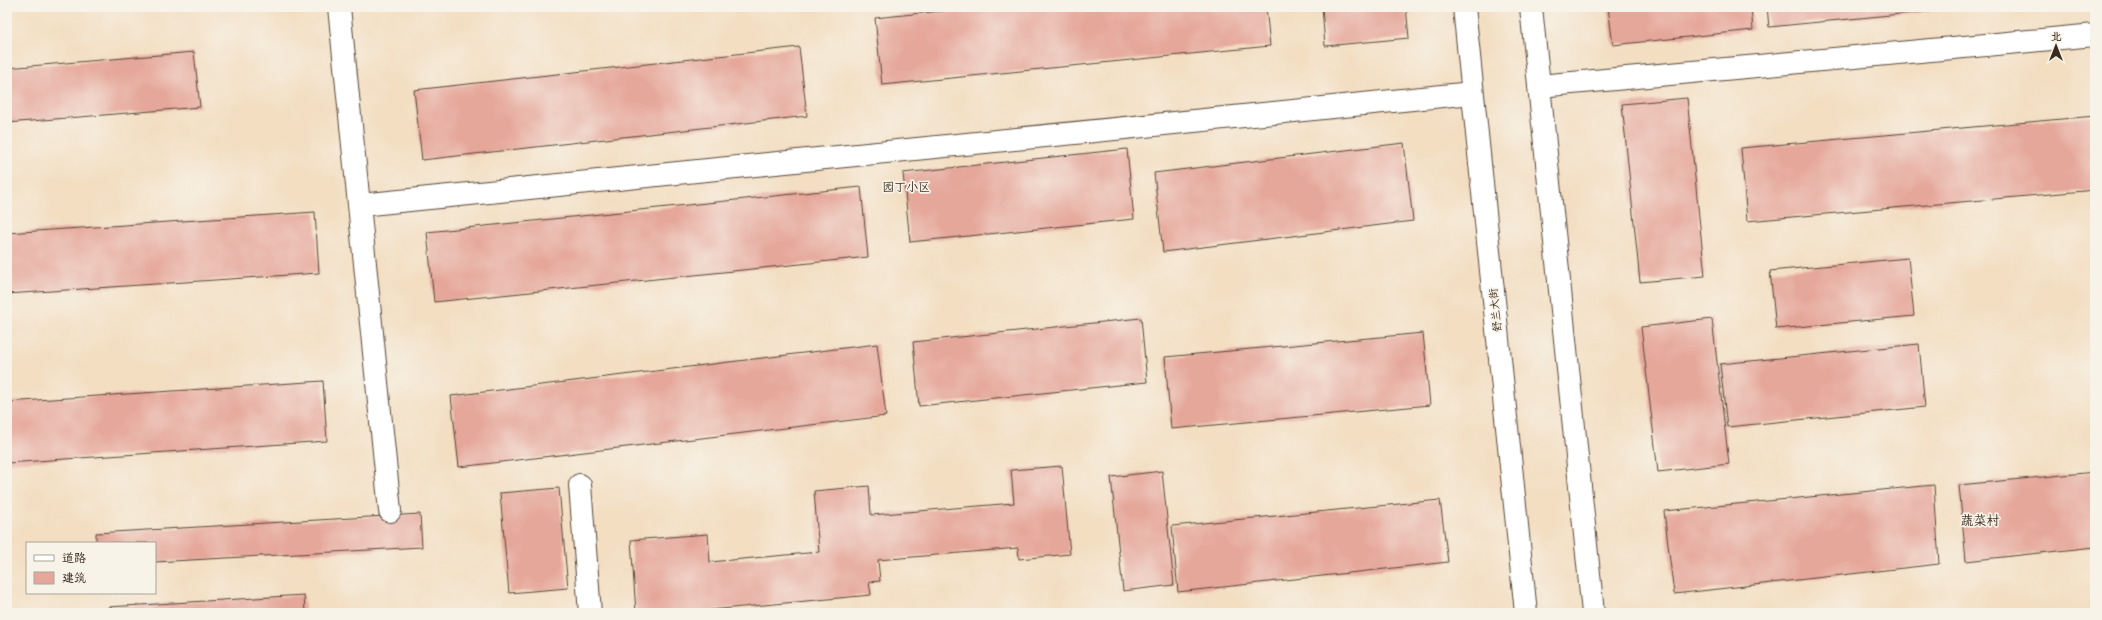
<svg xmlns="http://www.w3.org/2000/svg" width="2102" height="620" font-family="'Playpen Sans','LXGW WenKai TC',sans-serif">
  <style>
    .building { fill: #e6a79b }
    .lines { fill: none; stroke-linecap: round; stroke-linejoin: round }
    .minor-casing { stroke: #574537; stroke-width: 24 }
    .primary-casing { stroke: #574537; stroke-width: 24 }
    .minor { stroke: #fff; stroke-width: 22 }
    .primary { stroke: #fff; stroke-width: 22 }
    .labels { text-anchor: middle; stroke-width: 3.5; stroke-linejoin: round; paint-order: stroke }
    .street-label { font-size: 11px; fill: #3b2a1e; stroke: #f7f3e8 }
    .neighbourhood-label { font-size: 12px; fill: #3b2a1e; stroke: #f7f3e8 }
    .quarter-label { font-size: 13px; fill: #3b2a1e; stroke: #f7f3e8 }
  </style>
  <rect width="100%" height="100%" fill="#f7f3e8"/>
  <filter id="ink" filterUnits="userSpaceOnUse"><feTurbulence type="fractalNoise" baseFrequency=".025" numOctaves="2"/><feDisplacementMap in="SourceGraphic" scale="8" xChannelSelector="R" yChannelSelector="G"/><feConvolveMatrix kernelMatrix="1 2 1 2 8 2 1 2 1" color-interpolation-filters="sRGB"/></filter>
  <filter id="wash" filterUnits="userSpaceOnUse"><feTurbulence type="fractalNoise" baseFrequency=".012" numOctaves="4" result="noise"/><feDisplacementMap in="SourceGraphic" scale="16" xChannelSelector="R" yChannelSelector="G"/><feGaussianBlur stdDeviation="0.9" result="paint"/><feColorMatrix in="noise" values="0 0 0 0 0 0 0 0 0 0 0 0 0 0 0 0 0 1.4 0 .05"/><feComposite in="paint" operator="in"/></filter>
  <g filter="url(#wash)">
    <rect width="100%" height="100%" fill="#f3dec2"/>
    <g id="blocks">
      <!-- building -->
      <g class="building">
        <path d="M979 7H1266L1270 46 882 85 875 18Z"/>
        <path d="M1322 7H1406L1409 38 1325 46Z"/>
        <path d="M1608 7H1751L1753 30 1613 45Z"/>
        <path d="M1767 7H1961V8L1769 27Z"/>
        <path d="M799 47 807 116 422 160 414 90Z"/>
        <path d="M194 52 200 107 7 123V68Z"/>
        <path d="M1687 98 1705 276 1640 282 1622 104Z"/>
        <path d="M2095 116V190L1747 221 1741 148Z"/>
        <path d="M1404 143 1413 221 1163 252 1154 173Z"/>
        <path d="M1127 149 1134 219 910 242 903 173Z"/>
        <path d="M861 187 868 257 434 302 427 232Z"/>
        <path d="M315 212 319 273 7 294V233Z"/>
        <path d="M1908 258 1914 316 1776 329 1770 271Z"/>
        <path d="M1141 318 1147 382 919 406 913 342Z"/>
        <path d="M1712 319 1729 464 1658 472 1641 327Z"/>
        <path d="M1423 333 1430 405 1171 429 1165 357Z"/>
        <path d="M877 344 886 416 459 467 451 396Z"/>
        <path d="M1919 344 1925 407 1727 427 1720 364Z"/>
        <path d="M323 381 327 441 7 463V402Z"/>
        <path d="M1062 466 1070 554 1019 559 1018 548 878 560 880 581 869 582 871 595 678 613H636L631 540 708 534 710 562 819 552 814 491 869 486 871 515 1014 503 1011 470Z"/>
        <path d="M1162 471 1174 585 1123 591 1111 477Z"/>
        <path d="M2095 472V547L1966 561 1959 485Z"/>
        <path d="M1934 485 1939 564 1674 594 1664 511Z"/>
        <path d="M559 488 568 588 509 593 500 493Z"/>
        <path d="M1440 500 1448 562 1178 592 1172 526Z"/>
        <path d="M420 514 422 547 155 562V543H96V533Z"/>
        <path d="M304 595 305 613H108V607Z"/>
      </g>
    </g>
  </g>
  <g filter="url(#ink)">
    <use href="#blocks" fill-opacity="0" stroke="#574537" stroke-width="1"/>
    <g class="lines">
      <!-- minor casing -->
      <g class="minor-casing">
        <g id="minor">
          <path d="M339 7 390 511"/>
          <path d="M1539 86 2095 35"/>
          <path d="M360 205 1472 93"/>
          <path d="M580 485 590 613"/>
        </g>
      </g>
      <!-- primary casing -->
      <g class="primary-casing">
        <g id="primary">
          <path d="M1464 7 1526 613"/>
          <path d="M1531 7 1593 613"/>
        </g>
      </g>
      <!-- minor -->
      <use href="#minor" class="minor"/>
      <!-- primary -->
      <use href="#primary" class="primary"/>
    </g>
  </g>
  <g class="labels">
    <!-- street labels -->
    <g class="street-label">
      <text transform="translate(1495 310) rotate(-96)" y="4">舒兰大街</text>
    </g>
    <!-- neighbourhood labels -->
    <g class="neighbourhood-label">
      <text x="906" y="191">园丁小区</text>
    </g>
    <!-- quarter labels -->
    <g class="quarter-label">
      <text x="1980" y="525">蔬菜村</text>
    </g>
  </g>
  <!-- margin -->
  <rect width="2102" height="620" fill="none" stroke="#f7f3e8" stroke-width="24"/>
  <!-- legend -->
  <rect x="26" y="542" width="130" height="52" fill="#f7f3e8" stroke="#aca397"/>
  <rect x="34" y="555" width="20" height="6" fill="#ffffff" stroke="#aca397"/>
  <text x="62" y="562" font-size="12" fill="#3b2a1e">道路</text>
  <rect x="34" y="572" width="20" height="12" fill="#e6a79b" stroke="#aca397"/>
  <text x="62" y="582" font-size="12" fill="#3b2a1e">建筑</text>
  <!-- north arrow -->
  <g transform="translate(2056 46)" stroke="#f7f3e8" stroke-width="3" paint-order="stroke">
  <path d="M0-3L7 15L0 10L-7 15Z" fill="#3b2a1e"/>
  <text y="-6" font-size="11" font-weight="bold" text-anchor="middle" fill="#3b2a1e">北</text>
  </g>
</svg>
